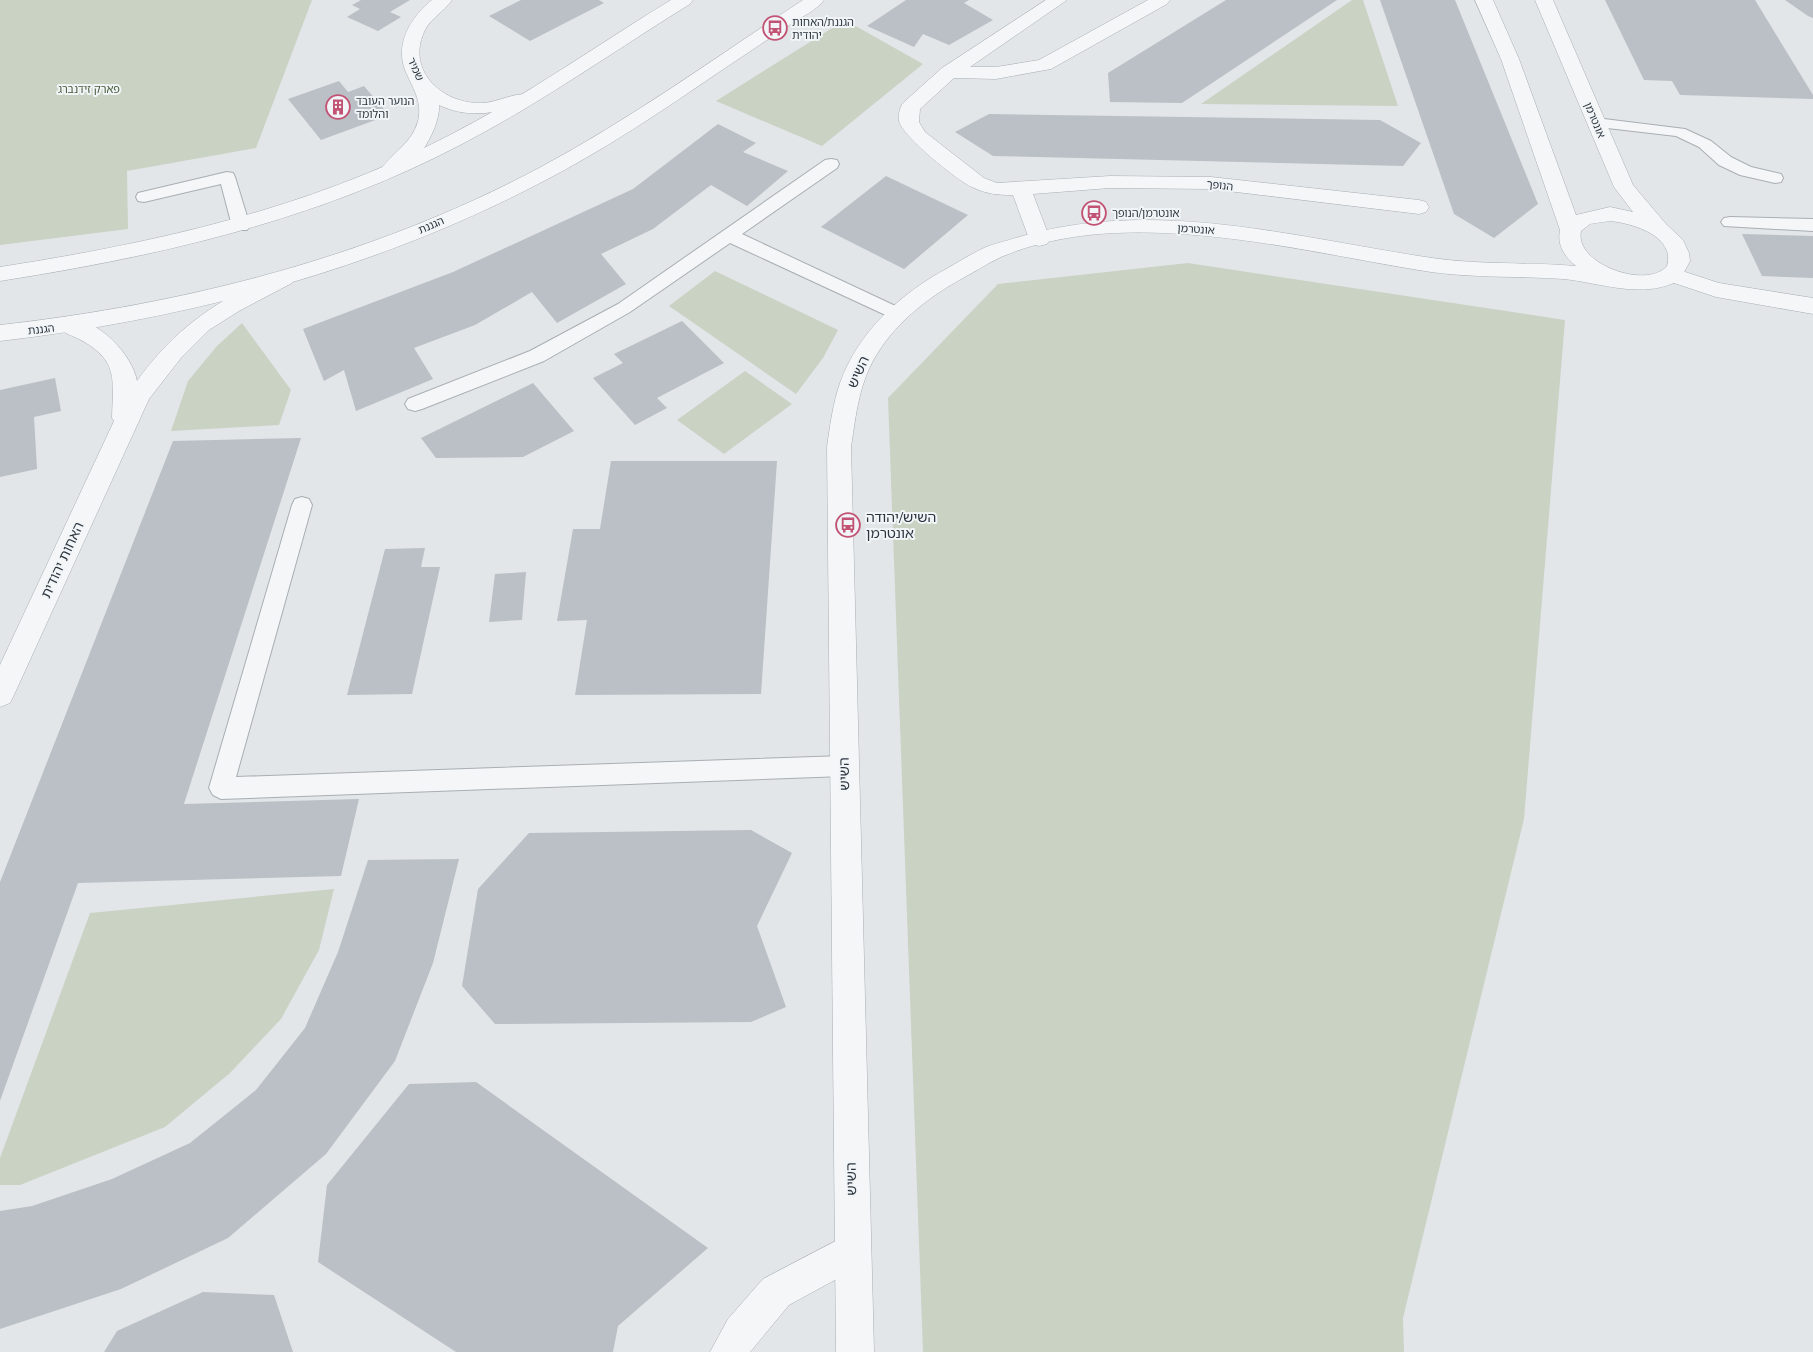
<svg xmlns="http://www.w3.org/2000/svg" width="1813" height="1352" font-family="Mulish,'Noto Sans Hebrew',sans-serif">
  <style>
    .green { fill: #cad2c4 }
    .building { fill: #bac0c6 }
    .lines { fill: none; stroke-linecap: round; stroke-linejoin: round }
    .service-casing { stroke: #a8aeb3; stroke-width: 2 }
    .minor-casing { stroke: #a8aeb3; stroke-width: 1 }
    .tertiary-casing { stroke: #a8aeb3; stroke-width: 1 }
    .service { fill: #f5f6f8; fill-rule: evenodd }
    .minor { fill: #f5f6f8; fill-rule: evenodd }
    .tertiary { fill: #f5f6f8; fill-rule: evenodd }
    .labels { text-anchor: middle; stroke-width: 4; stroke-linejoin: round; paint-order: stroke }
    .far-poi-label { font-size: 11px; fill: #2c3640; stroke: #f2f5f7; text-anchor: start }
    .far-street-label { font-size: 11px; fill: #2c3640; stroke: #f2f5f7 }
    .far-park-label { font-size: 11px; fill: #455a3a; stroke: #f2f5f7 }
    .street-label { font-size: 14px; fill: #2c3640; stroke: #f2f5f7 }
    .poi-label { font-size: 14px; fill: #2c3640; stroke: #f2f5f7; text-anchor: start }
  </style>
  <rect width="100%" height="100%" fill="#e2e6e9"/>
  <!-- green -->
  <g class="green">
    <path d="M0 0H312L256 148 127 171 128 229 0 245Z"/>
    <path d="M1352 0H1363L1398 106 1201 104Z"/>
    <path d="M845 20 923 64 822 146 716 101Z"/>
    <path d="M1188 263 1565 320 1524 819 1403 1318 1404 1352H923L888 398 998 284Z"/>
    <path d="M715 271 838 330 823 358 796 394 669 306Z"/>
    <path d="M242 323 291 390 279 425 171 431 188 381 217 346Z"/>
    <path d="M745 371 792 404 724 454 677 420Z"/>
    <path d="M334 889 319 950 281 1019 230 1073 165 1127 20 1185H0V1158L90 913Z"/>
  </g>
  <!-- building -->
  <g class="building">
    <path d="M361 0H410L390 12 401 17 378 31 347 17 360 9 352 5Z"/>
    <path d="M521 0H599L604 3 530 41 489 16Z"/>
    <path d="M906 0H969L964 3 993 20 949 45 923 34 914 47 867 26Z"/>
    <path d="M1226 0H1337L1182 103 1110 102 1108 73Z"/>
    <path d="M1380 0H1455L1538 204 1494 238 1454 214Z"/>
    <path d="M1605 0H1755L1813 95V99L1680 95 1672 81 1644 80Z"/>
    <path d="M1785 0H1813V18L1808 16Z"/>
    <path d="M339 81 348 92 364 86 389 115 321 140 288 99Z"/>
    <path d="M989 114 1380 120 1421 143 1403 166 993 156 955 132Z"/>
    <path d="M718 124 756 143 743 152 788 171 747 206 711 185 653 229 601 254 626 284 557 323 532 292 475 325 414 348 433 379 356 411 344 370 324 381 303 329 453 272 633 189Z"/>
    <path d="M886 176 968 215 904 269 821 227Z"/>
    <path d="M1742 234 1813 236V278L1762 276Z"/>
    <path d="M682 321 724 363 657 398 667 408 635 425 593 378 623 363 614 354Z"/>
    <path d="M55 378 61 411 34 417 37 469 0 477V390Z"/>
    <path d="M533 383 574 431 523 457 436 458 421 438Z"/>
    <path d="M301 438 184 804 359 799 341 876 78 883 0 1101V882L173 441Z"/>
    <path d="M611 461H777L761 694 575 695 587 620 557 621 573 529H600Z"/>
    <path d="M425 548 421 567H440L412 694 347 695 385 549Z"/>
    <path d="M526 572 522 620 489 622 495 574Z"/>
    <path d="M751 830 792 853 757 926 786 1007 751 1022 495 1024 462 986 478 889 529 833Z"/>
    <path d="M459 859 433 963 395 1061 326 1154 228 1238 121 1289 0 1329V1211L32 1206 112 1179 190 1143 256 1090 305 1028 338 952 368 860Z"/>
    <path d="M476 1082 708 1248 618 1326 613 1352H456L318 1262 327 1185 409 1084Z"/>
    <path d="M203 1292 274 1295 293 1352H104L117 1331Z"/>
  </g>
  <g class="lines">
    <!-- service casing -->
    <g class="service-casing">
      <g id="service">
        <path d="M1596 118 1685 129 1711 141 1731 157 1751 167 1781 174 1783 178 1781 182 1775 183 1740 175 1719 165 1699 147 1676 136 1590 126 1588 123Z"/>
        <path d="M831 159 837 160 839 164 837 168 742 234 904 310 907 314 904 318 898 320 892 318 730 243 630 312 544 361 422 409 415 411 408 409 405 404 408 399 530 351 618 304 825 160Z"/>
        <path d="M227 172 233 173 235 177 250 226 247 230H235L232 226 221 184 144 202 138 201 136 197 138 193Z"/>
        <path d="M1730 217 1813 219V231L1724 226 1721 222 1724 218Z"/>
        <path d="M302 497 309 499 312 505 236 777 844 756 852 759 856 766 852 773 844 776 221 799 213 795 209 788 292 505 295 499Z"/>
      </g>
    </g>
    <!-- minor casing -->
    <g class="minor-casing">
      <g id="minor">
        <path d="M432 0H452C444 12 430 18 424 32 406 72 444 105 483 103 499 102 516 91 532 95L535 99 532 103C500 112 470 120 439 105 441 129 409 183 382 176L379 172C391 153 412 144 418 121 423 101 412 87 405 70 395 43 411 17 432 0Z"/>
        <path d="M1046 0H1067L970 67H996L1039 60 1148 0H1170L1167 4 1051 69 996 79 954 78 920 109 919 122 925 132 984 178 997 183 1110 176 1211 177 1419 200 1426 202 1429 207 1426 212 1419 214 1211 189 1110 188 1033 194 1050 239 1047 244 1039 246 1031 244 1013 195C998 195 986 194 972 187 958 181 902 136 899 121 898 115 900 107 903 103L942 68Z"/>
        <path d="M1673 268 1719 283 1813 298V314L1716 297 1665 280 1662 275 1665 270Z"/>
        <path d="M284 271 292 273 295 278 292 283 239 311 209 330 181 358 149 399 14 695 10 703 0 707V665L114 421 112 418C113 379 119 360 79 339 71 335 62 333 57 325L60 320C91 311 132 352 137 381 167 339 202 310 249 287 260 281 272 274 284 271Z"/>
        <path d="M853 1232 866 1237 871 1250 866 1263 789 1305 750 1352H710L728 1319 763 1279Z"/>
      </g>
    </g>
    <!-- tertiary casing -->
    <g class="tertiary-casing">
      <g id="tertiary">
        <path d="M671 0H693L690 4C614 51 541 103 462 144 318 220 160 256 0 281V267C155 243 308 209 448 136 526 96 597 45 671 0Z"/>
        <path d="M803 0H824C817 10 801 17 791 24 767 40 743 56 719 72 662 111 604 150 542 182 374 270 187 319 0 341V325C186 304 372 257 539 168 631 119 716 57 803 0Z"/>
        <path d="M1475 0H1493L1519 59 1576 215 1610 207 1633 212 1614 187 1535 0H1553L1633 185 1666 224 1683 240 1689 253 1690 261 1680 280C1643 300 1602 283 1564 279 1520 276 1475 278 1431 272 1301 252 1126 203 1001 257 988 263 976 271 963 278 926 298 887 329 869 369 858 393 855 421 851 447L874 1352H836L827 447C830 426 833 403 840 383 858 332 901 293 948 268 960 261 973 253 986 247 996 243 1008 241 1019 237 1156 197 1296 238 1432 258 1480 265 1528 262 1576 266 1564 256 1557 245 1560 230L1501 59ZM1610 221C1632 223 1676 236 1667 266 1647 290 1574 264 1581 231L1590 224Z"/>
      </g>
    </g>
    <!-- service -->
    <use href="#service" class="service"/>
    <!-- minor -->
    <use href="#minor" class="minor"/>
    <!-- tertiary -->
    <use href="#tertiary" class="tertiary"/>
  </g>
  <!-- icons -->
  <defs>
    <g id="bus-ring" transform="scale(1.25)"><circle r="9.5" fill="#f2f5f7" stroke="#c25374" stroke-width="1.5"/><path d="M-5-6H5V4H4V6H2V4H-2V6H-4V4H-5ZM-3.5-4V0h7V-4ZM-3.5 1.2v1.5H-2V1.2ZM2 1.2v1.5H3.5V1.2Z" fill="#c25374"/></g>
    <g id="building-ring" transform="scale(1.25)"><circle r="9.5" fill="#f2f5f7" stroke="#c25374" stroke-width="1.5"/><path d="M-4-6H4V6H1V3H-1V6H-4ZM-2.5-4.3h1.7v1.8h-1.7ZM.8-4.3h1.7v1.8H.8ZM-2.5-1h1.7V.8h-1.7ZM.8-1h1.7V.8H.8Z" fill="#c25374"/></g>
  </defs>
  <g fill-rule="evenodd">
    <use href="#bus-ring" x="775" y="28"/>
    <use href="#building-ring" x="338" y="107"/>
    <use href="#bus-ring" x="1094" y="213"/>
    <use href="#bus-ring" x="848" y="525"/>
  </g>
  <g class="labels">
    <!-- far-poi labels -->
    <g class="far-poi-label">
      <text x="792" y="26">הגננת/האחות<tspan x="792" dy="13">יהודית</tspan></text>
      <text x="356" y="105">הנוער העובד<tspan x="356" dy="13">והלומד</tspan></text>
      <text x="1112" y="217">אונטרמן/הנופך</text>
    </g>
    <!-- far-street labels -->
    <g class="far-street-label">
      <text transform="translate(416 69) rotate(66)" y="4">שמיר</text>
      <text transform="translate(1595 120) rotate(67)" y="4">אונטרמן</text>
      <text transform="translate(1220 185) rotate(6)" y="4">הנופך</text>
      <text transform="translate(431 225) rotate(-23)" y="4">הגננת</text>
      <text transform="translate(1196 229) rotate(4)" y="4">אונטרמן</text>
      <text transform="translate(41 329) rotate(-7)" y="4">הגננת</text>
    </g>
    <!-- far-park labels -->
    <g class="far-park-label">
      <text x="89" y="93">פארק זידנברג</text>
    </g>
    <!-- street labels -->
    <g class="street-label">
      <text transform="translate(858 372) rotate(-66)" y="5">השיש</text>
      <text transform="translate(62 560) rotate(-65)" y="5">האחות יהודית</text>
      <text transform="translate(844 774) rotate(-91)" y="5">השיש</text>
      <text transform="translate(851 1179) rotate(-91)" y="5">השיש</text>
    </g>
    <!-- poi labels -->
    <g class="poi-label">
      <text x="866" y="522">השיש/יהודה<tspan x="866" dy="16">אונטרמן</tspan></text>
    </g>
  </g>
</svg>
